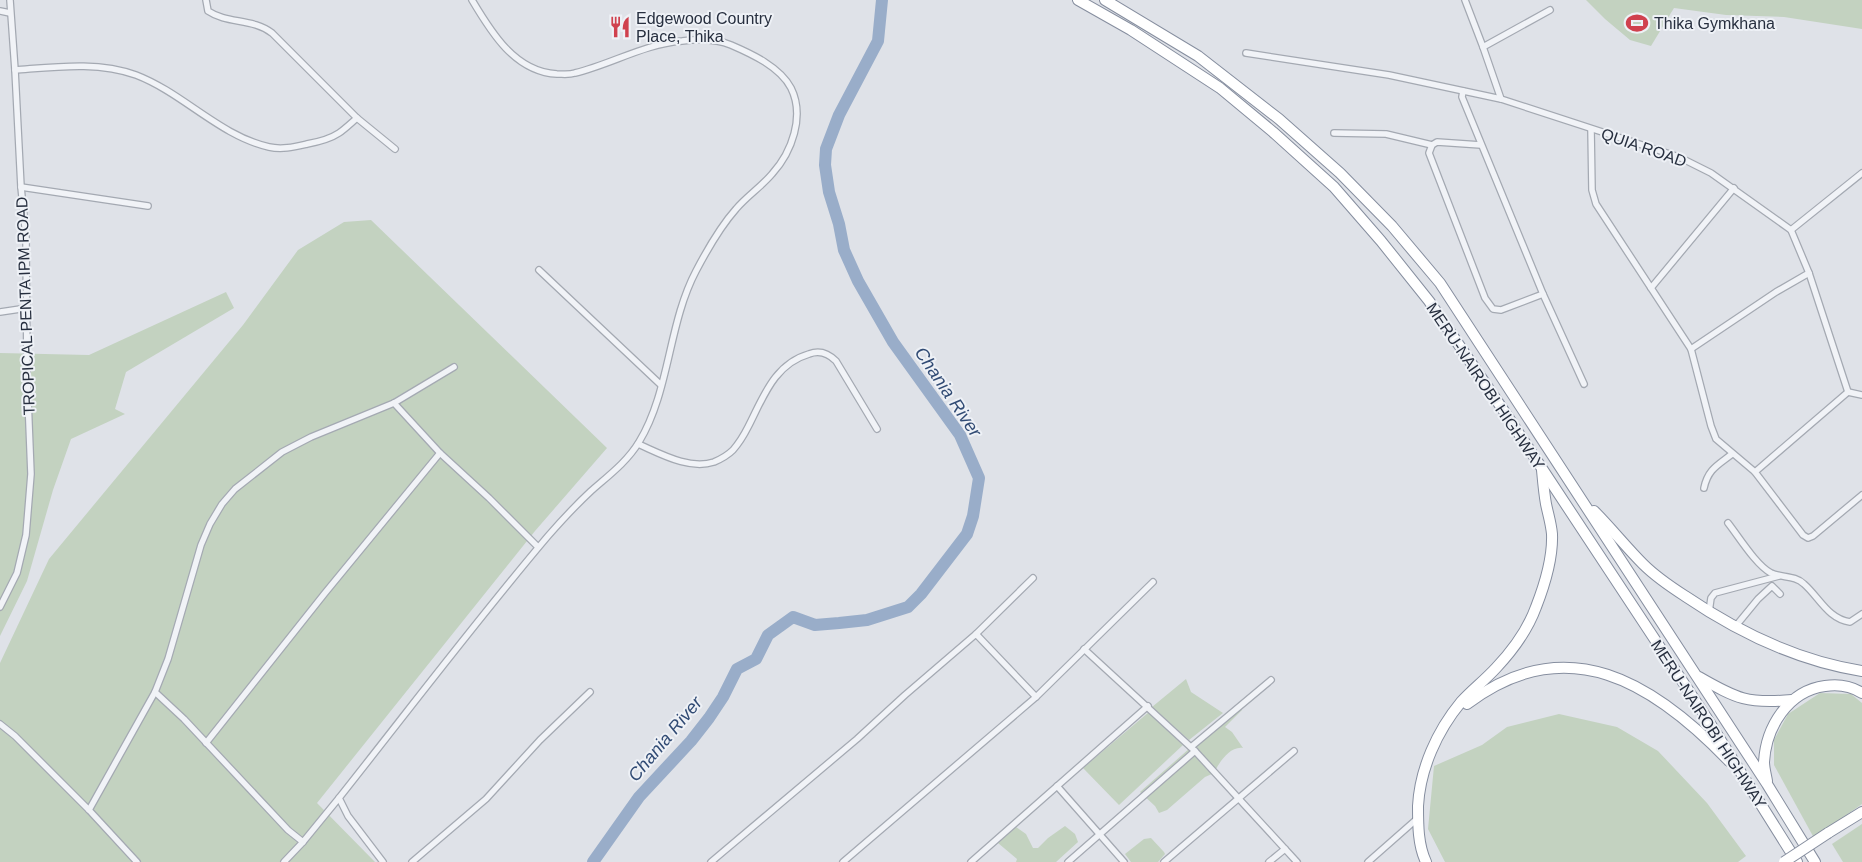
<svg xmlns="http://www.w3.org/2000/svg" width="1862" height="862" font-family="Arial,sans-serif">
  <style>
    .green { fill: #c3d2c0 }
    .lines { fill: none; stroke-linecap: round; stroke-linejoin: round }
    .river { stroke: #99adc9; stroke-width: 12 }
    .minor-casing { stroke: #a4a9b2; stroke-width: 8 }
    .trunk-casing { stroke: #868e9f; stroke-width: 12 }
    .minor { stroke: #f1f3f7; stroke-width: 5.5 }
    .trunk { stroke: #fff; stroke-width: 10 }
    .trunk-bridge-casing { stroke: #868e9f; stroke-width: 12; stroke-linecap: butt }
    .trunk-bridge { stroke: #fff; stroke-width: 10 }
    .labels { text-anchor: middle; stroke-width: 4; stroke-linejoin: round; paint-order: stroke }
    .poi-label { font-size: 16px; fill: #272f3f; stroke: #eef1f6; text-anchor: start }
    .street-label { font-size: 16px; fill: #272f3f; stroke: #eef1f6 }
    .water-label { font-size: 18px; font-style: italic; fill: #314b74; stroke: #eef1f6 }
  </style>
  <rect width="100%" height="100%" fill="#dfe2e8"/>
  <!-- green -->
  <g class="green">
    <path d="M1586 0H1862V29L1784 17 1726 15 1674 8 1651 46 1630 40 1605 19Z"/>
    <path d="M371 220 607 448 535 531 317 803 375 862H0V663L49 559 243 325 298 250 344 222Z"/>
    <path d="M226 292 234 308 126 372 115 409 125 414 71 439 53 490 27 581 0 636V353L89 355Z"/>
    <path d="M1186 679 1191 692 1223 713 1189 740 1152 707Z"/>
    <path d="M1820 693 1851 694 1862 703V804L1814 838 1774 765V740L1788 714Z"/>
    <path d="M1240 703 1242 710 1225 727 1232 732 1243 748C1231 746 1221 760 1216 769L1193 745Z"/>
    <path d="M1149 712 1184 744 1119 805 1083 768Z"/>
    <path d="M1559 714 1617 727 1658 751 1707 803 1746 856 1738 862H1445L1428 829 1434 766 1482 745 1507 727Z"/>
    <path d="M1190 748 1214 773 1205 777 1167 810 1159 813 1155 806 1140 792Z"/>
    <path d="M1862 824V862H1843L1832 844Z"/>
    <path d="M1065 826 1075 834 1078 842 1056 862H1016L1017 859 998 843 1016 827 1026 834 1033 848H1038L1048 838Z"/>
    <path d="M1151 838 1164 852 1165 854 1158 862H1131L1125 854 1144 839Z"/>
  </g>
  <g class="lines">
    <!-- river -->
    <path class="river" d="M593 862 639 797 691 741 709 718 723 697 737 669 756 659 768 635 793 617 815 625 839 623 867 620 908 607 921 594 967 534 973 516 979 478 960 435 893 342 858 281 844 250 839 224 829 192 825 165 826 149 839 115 878 41 882 0"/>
    <!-- minor casing -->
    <g class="minor-casing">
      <g id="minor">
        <path d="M206 0 208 11C227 24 253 18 272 33L357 118 395 149"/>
        <path d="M1465 0 1483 47"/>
        <path d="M1550 10 1483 47 1501 99 1679 157 1711 173 1791 230 1809 273 1848 392"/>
        <path d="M0 11 10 13"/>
        <path d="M1246 53 1389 75 1501 99"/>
        <path d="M15 70C55 67 98 61 136 75 183 93 220 136 269 147 282 150 294 147 307 144 318 142 330 139 339 133 345 129 351 123 357 118"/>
        <path d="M1463 91 1462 97 1543 294 1584 384"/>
        <path d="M1591 129 1592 190 1596 204 1691 349 1776 292 1809 273"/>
        <path d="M1334 133 1386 134 1432 145"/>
        <path d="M1481 145 1437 142 1432 145 1429 153 1485 298 1493 309 1501 310 1543 294"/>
        <path d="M21 187 148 206"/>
        <path d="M1791 230 1862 173"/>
        <path d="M539 270 661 385"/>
        <path d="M1651 288 1734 188"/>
        <path d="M0 312 27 308"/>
        <path d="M1691 349 1711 426 1716 439 1755 472"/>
        <path d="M1848 392 1755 472 1803 535 1808 538 1813 536 1862 495"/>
        <path d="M1848 392 1862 395"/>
        <path d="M394 403 440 453 489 498 538 547"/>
        <path d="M638 444C661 454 689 470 714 462 721 459 728 455 733 450 739 443 744 435 748 427 763 398 774 364 809 354 819 350 828 353 836 361L877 429"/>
        <path d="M1704 488C1708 469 1718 465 1732 454"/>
        <path d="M1728 523C1739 537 1756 565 1771 573 1782 578 1795 575 1804 584 1819 597 1828 619 1850 622L1862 614"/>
        <path d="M0 607 17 573 26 535 31 474 27 374 26 237 21 187 15 70 10 0"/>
        <path d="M1709 612 1711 598 1715 593 1779 576"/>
        <path d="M1735 627 1758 599 1772 586 1780 594"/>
        <path d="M976 634 1033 578"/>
        <path d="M1084 649 1195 751 1297 862"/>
        <path d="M0 724 15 736 89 810 137 862"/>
        <path d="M206 743 325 593 440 453"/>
        <path d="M1191 747 1271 680"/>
        <path d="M1057 786 1124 862"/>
        <path d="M339 798 303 842 288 830 184 719 155 692 168 659 201 545 210 524 222 504 235 489 282 452 311 437 394 403 454 367"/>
        <path d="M89 810 155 692"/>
        <path d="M284 862 303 842"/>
        <path d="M383 862 348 816 339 798C408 711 476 621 548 536 562 520 576 505 591 491 608 476 627 462 639 442 670 391 668 324 696 271 707 250 720 227 736 209 747 196 761 187 772 174 792 152 805 116 791 88 780 67 752 54 731 45 716 39 699 39 682 41 644 44 612 64 575 73 569 75 563 74 557 74 515 72 491 32 472 0"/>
        <path d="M412 862 486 799 540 740 590 692"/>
        <path d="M711 862 857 739 905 695 976 634 1036 697"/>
        <path d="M843 862 1036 697 1153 582"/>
        <path d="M971 862 1148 706"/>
        <path d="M1068 862 1195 751"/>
        <path d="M1164 862 1294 751"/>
        <path d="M1269 862 1285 849"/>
        <path d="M1368 862 1418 818"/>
      </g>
    </g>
    <!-- trunk casing -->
    <g class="trunk-casing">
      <g id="trunk">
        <path d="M1078 0 1131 30 1220 88 1273 132 1334 187 1381 241 1429 301 1508 417 1706 717 1797 862"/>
        <path d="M1105 0 1198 56 1279 119 1340 173 1392 226 1440 283 1767 784 1815 862"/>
        <path d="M1594 511C1611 528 1626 547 1643 564 1655 576 1671 587 1685 596 1738 632 1798 661 1862 671"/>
        <path d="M1699 677C1737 699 1748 704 1792 700"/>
        <path d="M1467 704C1567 628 1654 683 1729 761"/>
        <path d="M1767 781C1766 775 1764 768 1764 762 1766 727 1788 691 1825 686 1838 684 1851 686 1862 693"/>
        <path d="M1828 833 1862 812"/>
        <path d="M1426 862C1418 845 1418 825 1418 806 1420 769 1437 731 1461 702 1472 690 1485 680 1496 668 1512 651 1528 629 1536 607 1545 584 1553 559 1552 534 1551 523 1548 514 1546 504 1544 493 1543 481 1542 470"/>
      </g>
    </g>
    <!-- minor -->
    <use href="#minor" class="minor"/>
    <!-- trunk -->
    <use href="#trunk" class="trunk"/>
    <!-- trunk-bridge casing -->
    <g class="trunk-bridge-casing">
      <path id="trunk-bridge" d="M1784 862 1828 833"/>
    </g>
    <!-- trunk-bridge -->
    <use href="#trunk-bridge" class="trunk-bridge"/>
  </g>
  <!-- icons -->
  <defs>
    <g id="stadium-bare" transform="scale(1.725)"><path d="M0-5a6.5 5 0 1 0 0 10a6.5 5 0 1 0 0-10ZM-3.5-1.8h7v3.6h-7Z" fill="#d0414e" stroke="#eef1f6" stroke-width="2.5" paint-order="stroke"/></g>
    <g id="restaurant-bare" transform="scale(1.725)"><path d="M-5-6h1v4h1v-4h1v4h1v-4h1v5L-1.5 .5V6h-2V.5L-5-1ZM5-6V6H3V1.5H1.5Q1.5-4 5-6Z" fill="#d0414e" stroke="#eef1f6" stroke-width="2.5" paint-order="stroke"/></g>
  </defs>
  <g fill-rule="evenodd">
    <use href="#stadium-bare" x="1637" y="23"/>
    <use href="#restaurant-bare" x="620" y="27"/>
  </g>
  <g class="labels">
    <!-- poi labels -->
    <g class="poi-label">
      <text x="636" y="24">Edgewood Country<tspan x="636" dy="18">Place, Thika</tspan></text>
      <text x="1654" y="29">Thika Gymkhana</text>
    </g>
    <!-- street labels -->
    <g class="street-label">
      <text transform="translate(1644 147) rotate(19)" y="6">QUIA ROAD</text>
      <text transform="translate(25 306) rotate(-92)" y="6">TROPICAL PENTA IPM ROAD</text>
      <text transform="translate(1486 386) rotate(56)" y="6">MERU-NAIROBI HIGHWAY</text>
      <text transform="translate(1709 724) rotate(57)" y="6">MERU-NAIROBI HIGHWAY</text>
    </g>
    <!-- water labels -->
    <g class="water-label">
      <text transform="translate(948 392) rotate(56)" y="6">Chania River</text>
      <text transform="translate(665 739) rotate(-50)" y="6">Chania River</text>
    </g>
  </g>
</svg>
